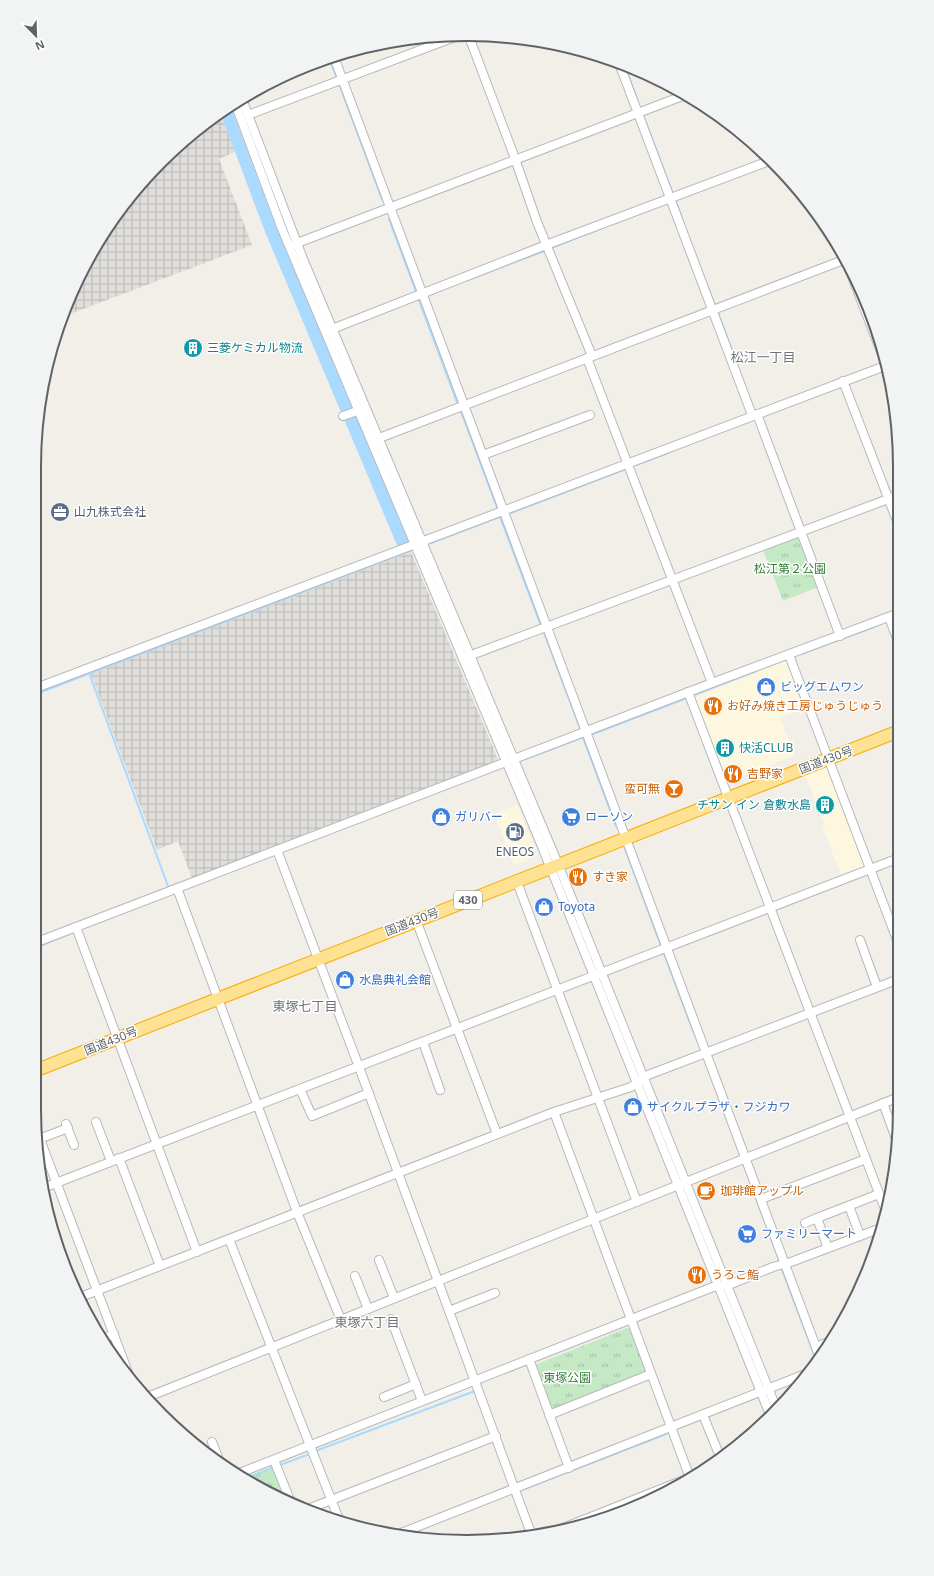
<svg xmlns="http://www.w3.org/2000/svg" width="934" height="1576" font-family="'Noto Sans','Noto Sans JP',sans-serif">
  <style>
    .commercial { fill: #fef7e0 }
    .industrial { fill: url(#industrial-grid) }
    .park { fill: url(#park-tufts) }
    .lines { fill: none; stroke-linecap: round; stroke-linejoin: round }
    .stream { stroke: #aadaff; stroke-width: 2 }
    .river { stroke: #aadaff; stroke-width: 12 }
    .minor-casing { stroke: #b5b8bc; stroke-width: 10 }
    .highway-casing { stroke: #f9ab00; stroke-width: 14 }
    .minor { stroke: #fff; stroke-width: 8 }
    .highway { stroke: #fde293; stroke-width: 12 }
    .labels { text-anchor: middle; stroke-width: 3; stroke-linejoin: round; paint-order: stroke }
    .shield { fill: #fff; stroke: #8f9295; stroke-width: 1 }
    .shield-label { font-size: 11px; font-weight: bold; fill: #5f6368 }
    .culture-label { font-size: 12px; fill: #0d838f; stroke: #fff; text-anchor: start }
    .service-label { font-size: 12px; fill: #4e5e75; stroke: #fff; text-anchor: start }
    .park-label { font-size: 12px; fill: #348238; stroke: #fff }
    .shop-label { font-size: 12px; fill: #366cbe; stroke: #fff; text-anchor: start }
    .food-label { font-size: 12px; fill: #c56008; stroke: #fff; text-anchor: start }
    .street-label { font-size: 12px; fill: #5f6368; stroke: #fff }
    .neighbourhood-label { font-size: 13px; fill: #70757a; stroke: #fff }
    .rim { fill: none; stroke: #5f6368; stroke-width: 2 }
  </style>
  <defs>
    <pattern id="industrial-grid" width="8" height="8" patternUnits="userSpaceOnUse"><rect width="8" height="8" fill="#e0deda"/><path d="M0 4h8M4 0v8" fill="none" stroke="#b9b8b5"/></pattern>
    <pattern id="park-tufts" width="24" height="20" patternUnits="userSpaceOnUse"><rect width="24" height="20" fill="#c5e8c5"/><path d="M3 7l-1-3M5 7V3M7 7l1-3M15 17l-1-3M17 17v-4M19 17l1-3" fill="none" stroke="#a3c0a4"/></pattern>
  </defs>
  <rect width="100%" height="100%" fill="#f1efe8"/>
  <!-- commercial -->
  <g class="commercial">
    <path d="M789 660 808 707 780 718 795 755 726 782 693 698Z"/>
    <path d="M828 766 868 867 842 877 822 826 825 825 805 775Z"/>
    <path d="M517 805 536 850 532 858 514 865 494 814Z"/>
  </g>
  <!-- industrial -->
  <g class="industrial">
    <path d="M222 111 237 151 219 159 252 245 62 317 107 226 161 161Z"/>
    <path d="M411 552 499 762 192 878 178 841 157 850 91 674Z"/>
  </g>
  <!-- park -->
  <g class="park">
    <path d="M797 536 818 587 783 601 763 550Z"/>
    <path d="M627 1328 630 1329 646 1371 645 1374 554 1410 550 1408 535 1367 537 1364Z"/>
    <path d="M272 1467 275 1469 287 1499 244 1478Z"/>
  </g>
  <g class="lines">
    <!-- stream -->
    <g class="stream">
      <path d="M329 58 336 76"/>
      <path d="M624 64 638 101"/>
      <path d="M339 84 382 199"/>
      <path d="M645 120 673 194"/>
      <path d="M675 198 687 233"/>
      <path d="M389 219 417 294"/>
      <path d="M692 247 715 305"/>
      <path d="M551 248 617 222"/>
      <path d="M465 281 547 250"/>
      <path d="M418 298 458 405"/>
      <path d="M718 313 736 361"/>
      <path d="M316 338 320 337"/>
      <path d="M460 409 498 510"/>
      <path d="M636 465 668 453"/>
      <path d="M499 514 541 626"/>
      <path d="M508 514 626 469"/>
      <path d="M431 543 502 516"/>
      <path d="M543 630 581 731"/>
      <path d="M801 654 874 627"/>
      <path d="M89 673 168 886"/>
      <path d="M36 694 410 551"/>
      <path d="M691 696 756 671"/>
      <path d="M582 735 616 826"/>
      <path d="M590 735 687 698"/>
      <path d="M525 759 584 737"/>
      <path d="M487 773 501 768"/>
      <path d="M624 846 661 946"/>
      <path d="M37 947 69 934"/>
      <path d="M663 951 693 1031"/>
      <path d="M743 1162 780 1263"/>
      <path d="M781 1267 817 1362"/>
      <path d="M318 1450 475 1391"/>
      <path d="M280 1465 307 1455"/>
      <path d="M246 1478 272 1468"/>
      <path d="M522 1490 666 1434"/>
    </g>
    <!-- river -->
    <path class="river" d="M225 108 270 228 403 544"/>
    <!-- minor casing -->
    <g class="minor-casing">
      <g id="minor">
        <path d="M468 34 513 153 537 222 592 356"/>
        <path d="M334 57 820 1358"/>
        <path d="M619 63 752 415"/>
        <path d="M242 99 303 259 558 864 777 1410"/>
        <path d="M235 103 282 229 541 844 771 1417"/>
        <path d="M248 115 460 35"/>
        <path d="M292 245 685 95"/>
        <path d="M845 258 883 357"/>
        <path d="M327 331 546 245 769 161"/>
        <path d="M587 358 712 683"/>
        <path d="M843 381 899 526"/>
        <path d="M757 414 840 636"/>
        <path d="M343 416 363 409"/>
        <path d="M374 440 846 259"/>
        <path d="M483 455 590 415"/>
        <path d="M889 617 899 644"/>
        <path d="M789 655 899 945"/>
        <path d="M466 657 899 495"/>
        <path d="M36 688 885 366"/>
        <path d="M688 692 885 1209"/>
        <path d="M277 850 359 1067 532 1536"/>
        <path d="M517 882 637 1202"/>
        <path d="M177 888 297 1212 341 1320"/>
        <path d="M416 920 497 1134"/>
        <path d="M76 927 197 1252"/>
        <path d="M860 940 877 987"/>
        <path d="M37 942 712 683 899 613"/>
        <path d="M423 1042 440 1090"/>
        <path d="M300 1089 312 1116 369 1093"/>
        <path d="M883 1103 898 1144"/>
        <path d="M554 1112 690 1478"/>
        <path d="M96 1122 111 1161"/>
        <path d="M66 1124 74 1145"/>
        <path d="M38 1134 132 1383"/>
        <path d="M39 1139 68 1128"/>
        <path d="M119 1158 160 1266"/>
        <path d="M43 1188 899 858"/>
        <path d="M761 1199 866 1159"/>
        <path d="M849 1206 860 1236"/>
        <path d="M805 1223 817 1218"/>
        <path d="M229 1239 340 1522"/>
        <path d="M828 1248 817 1218 879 1194"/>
        <path d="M379 1260 394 1298"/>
        <path d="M355 1276 368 1309"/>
        <path d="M78 1298 554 1112 631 1087 648 1075 899 979"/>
        <path d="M449 1311 495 1293"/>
        <path d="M391 1319 422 1401"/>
        <path d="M102 1339 114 1334"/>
        <path d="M816 1347 831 1341"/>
        <path d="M529 1359 569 1468"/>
        <path d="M384 1397 416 1384"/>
        <path d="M145 1398 899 1097"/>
        <path d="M549 1415 651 1374"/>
        <path d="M703 1415 721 1459"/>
        <path d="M212 1442 221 1465"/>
        <path d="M274 1460 290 1500"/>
        <path d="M237 1474 713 1287 731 1284 773 1267 791 1262 881 1228"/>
        <path d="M308 1509 496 1436"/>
        <path d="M558 1530 689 1478"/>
        <path d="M396 1535 808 1373"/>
      </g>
    </g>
    <!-- highway casing -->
    <g class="highway-casing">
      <path id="highway" d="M37 1070 899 731"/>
    </g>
    <!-- minor -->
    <use href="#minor" class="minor"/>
    <!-- highway -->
    <use href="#highway" class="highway"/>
  </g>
  <!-- icons -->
  <defs>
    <g id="building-disc" transform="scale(1)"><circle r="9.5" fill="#0f9aa8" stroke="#fff"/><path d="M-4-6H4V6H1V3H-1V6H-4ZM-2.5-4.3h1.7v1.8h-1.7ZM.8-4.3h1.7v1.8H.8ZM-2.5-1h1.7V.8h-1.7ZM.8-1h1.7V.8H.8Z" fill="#fff"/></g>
    <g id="office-disc" transform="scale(1)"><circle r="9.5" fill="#5c6f8a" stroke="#fff"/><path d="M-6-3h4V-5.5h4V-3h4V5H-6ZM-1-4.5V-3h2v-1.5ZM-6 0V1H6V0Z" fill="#fff"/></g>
    <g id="shop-disc" transform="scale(1)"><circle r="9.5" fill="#3f7fe0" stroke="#fff"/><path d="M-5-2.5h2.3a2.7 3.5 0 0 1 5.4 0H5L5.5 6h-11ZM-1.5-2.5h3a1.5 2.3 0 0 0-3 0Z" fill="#fff"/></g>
    <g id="restaurant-disc" transform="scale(1)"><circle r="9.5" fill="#e8710a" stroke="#fff"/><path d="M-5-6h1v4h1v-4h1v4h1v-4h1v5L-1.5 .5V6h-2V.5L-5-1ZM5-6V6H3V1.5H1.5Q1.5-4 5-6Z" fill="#fff"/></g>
    <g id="bar-disc" transform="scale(1)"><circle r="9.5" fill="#e8710a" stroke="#fff"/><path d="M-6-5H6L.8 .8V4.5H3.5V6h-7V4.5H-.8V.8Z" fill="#fff"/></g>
    <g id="supermarket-disc" transform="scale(1)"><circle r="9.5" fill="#3f7fe0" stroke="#fff"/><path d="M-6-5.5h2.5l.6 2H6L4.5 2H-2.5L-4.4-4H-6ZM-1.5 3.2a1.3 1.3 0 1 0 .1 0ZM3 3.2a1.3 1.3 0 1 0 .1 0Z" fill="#fff"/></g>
    <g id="fuel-disc" transform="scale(1)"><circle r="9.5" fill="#5c6f8a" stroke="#fff"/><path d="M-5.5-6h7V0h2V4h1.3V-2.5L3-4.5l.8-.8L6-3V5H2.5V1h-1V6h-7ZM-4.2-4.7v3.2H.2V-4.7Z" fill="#fff"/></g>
    <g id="cafe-disc" transform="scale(1)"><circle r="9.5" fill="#e8710a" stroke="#fff"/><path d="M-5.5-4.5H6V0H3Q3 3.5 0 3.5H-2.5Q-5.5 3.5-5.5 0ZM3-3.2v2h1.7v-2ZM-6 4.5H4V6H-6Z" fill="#fff"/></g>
  </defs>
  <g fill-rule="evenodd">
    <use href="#building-disc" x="193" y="348"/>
    <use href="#office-disc" x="60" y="512"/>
    <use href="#shop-disc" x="766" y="687"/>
    <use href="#restaurant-disc" x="713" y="706"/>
    <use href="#building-disc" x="725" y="748"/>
    <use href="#restaurant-disc" x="733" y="774"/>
    <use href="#bar-disc" x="674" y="789"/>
    <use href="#building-disc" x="825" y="805"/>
    <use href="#shop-disc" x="441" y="817"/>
    <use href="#supermarket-disc" x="571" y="817"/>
    <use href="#fuel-disc" x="515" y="832"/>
    <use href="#restaurant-disc" x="578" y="877"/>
    <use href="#shop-disc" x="544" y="907"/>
    <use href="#shop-disc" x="345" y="980"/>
    <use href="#shop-disc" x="633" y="1107"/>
    <use href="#cafe-disc" x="706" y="1191"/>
    <use href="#supermarket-disc" x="747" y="1234"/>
    <use href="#restaurant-disc" x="697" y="1275"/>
  </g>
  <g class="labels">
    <!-- shield labels -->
    <rect class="shield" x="454" y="891" width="28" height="18" rx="3"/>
    <g class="shield-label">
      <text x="468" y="904">430</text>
    </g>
    <!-- culture labels -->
    <g class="culture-label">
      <text x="207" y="352">三菱ケミカル物流</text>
      <text x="739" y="752">快活CLUB</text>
      <text x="811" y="809" text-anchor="end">チサン イン 倉敷水島</text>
    </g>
    <!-- service labels -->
    <g class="service-label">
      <text x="74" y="516">山九株式会社</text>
      <text x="515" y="856" text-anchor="middle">ENEOS</text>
    </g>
    <!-- park labels -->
    <g class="park-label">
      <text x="790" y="573">松江第２公園</text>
      <text x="567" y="1382">東塚公園</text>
    </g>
    <!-- shop labels -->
    <g class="shop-label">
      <text x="780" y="691">ビッグエムワン</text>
      <text x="455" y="821">ガリバー</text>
      <text x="585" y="821">ローソン</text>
      <text x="558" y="911">Toyota</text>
      <text x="359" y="984">水島典礼会館</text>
      <text x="647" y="1111">サイクルプラザ・フジカワ</text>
      <text x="761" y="1238">ファミリーマート</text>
    </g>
    <!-- food labels -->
    <g class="food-label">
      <text x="727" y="710">お好み焼き工房じゅうじゅう</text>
      <text x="747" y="778">吉野家</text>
      <text x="660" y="793" text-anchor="end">蛮可無</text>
      <text x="592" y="881">すき家</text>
      <text x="720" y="1195">珈琲館アップル</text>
      <text x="711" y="1279">うろこ鮨</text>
    </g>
    <!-- street labels -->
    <g class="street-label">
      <text transform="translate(826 760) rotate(-21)" y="4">国道430号</text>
      <text transform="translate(412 922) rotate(-21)" y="4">国道430号</text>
      <text transform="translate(111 1041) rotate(-22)" y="4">国道430号</text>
    </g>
    <!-- neighbourhood labels -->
    <g class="neighbourhood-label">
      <text x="763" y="362">松江一丁目</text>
      <text x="305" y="1011">東塚七丁目</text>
      <text x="367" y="1327">東塚六丁目</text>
    </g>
  </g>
  <!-- crop -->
  <path d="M0 0H934V1576H0ZM467 41H467A426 426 0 0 1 893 467V1109A426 426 0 0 1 467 1535H467A426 426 0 0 1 41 1109V467A426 426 0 0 1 467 41Z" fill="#f2f3f3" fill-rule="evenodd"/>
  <path class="rim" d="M467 41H467A426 426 0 0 1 893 467V1109A426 426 0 0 1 467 1535H467A426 426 0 0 1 41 1109V467A426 426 0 0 1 467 41Z"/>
  <!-- north arrow -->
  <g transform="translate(36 36) rotate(157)" stroke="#ffffff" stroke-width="3" paint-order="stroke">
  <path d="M0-3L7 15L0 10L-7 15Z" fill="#5f6368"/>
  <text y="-6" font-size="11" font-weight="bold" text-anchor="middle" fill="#5f6368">N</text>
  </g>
</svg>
